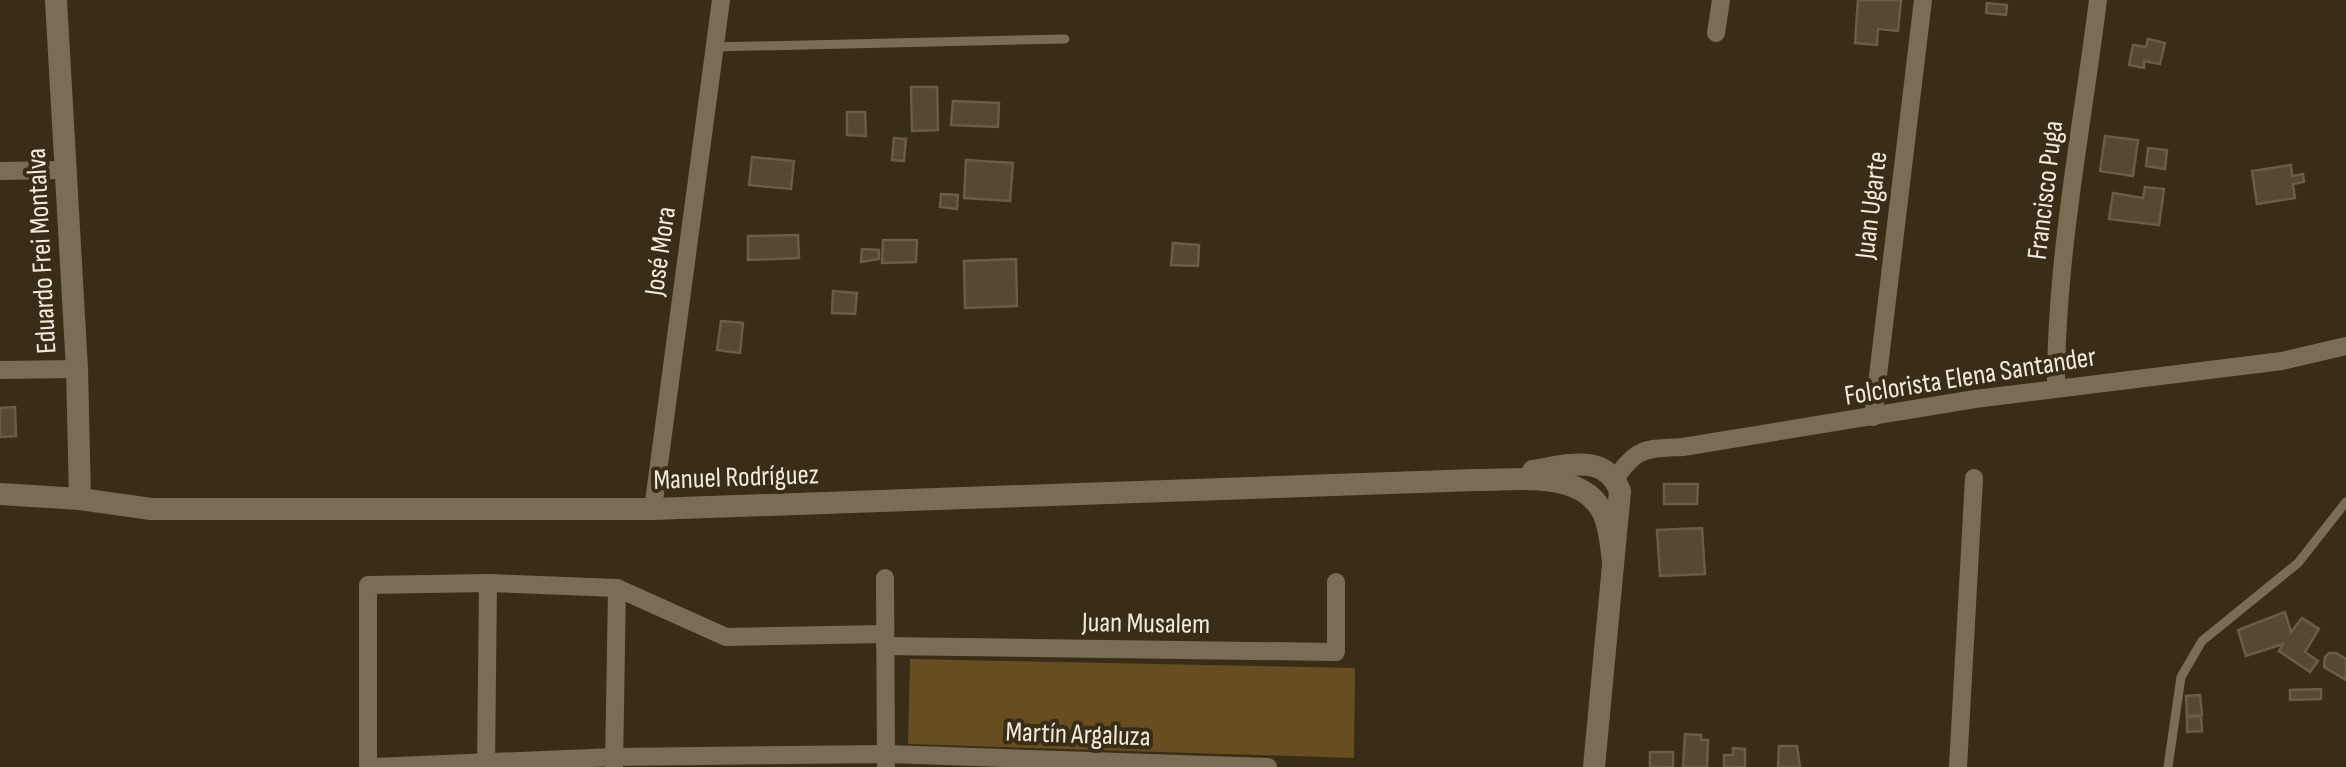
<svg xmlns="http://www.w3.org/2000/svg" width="2346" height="767" font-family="'Sofia Sans Condensed',sans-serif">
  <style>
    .green { fill: #664e21 }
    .building { fill: #564832; stroke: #6a5c45; stroke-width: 2.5 }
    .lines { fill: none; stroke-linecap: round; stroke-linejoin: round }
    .lane { stroke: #7b6d55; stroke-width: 9 }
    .street { stroke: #7b6d55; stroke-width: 18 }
    .secondary { stroke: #7b6d55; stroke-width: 22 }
    .labels { text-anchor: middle; stroke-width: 8; stroke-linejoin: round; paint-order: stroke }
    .street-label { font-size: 28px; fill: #f2eadd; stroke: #3a2d17 }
  </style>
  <rect width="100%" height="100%" fill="#3a2d17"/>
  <!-- green -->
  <path class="green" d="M910 659 1355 668 1354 758 908 744Z"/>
  <!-- building -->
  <g class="building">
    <path d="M1858 0H1901L1898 31 1878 29 1877 45 1855 43Z"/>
    <path d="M1987 3 2007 5 2006 15 1986 13Z"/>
    <path d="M2148 39 2165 43 2160 64 2144 61V68L2129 65 2133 45 2146 47Z"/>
    <path d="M911 87H937L938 130 912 131Z"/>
    <path d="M953 101 999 103 998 127 951 125Z"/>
    <path d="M847 112H865L866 136 847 135Z"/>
    <path d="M2105 136 2138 140 2133 176 2100 171Z"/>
    <path d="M894 138 906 139 904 161 892 160Z"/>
    <path d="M2148 148 2167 150 2165 169 2146 166Z"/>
    <path d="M752 157 794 161 791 189 749 185Z"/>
    <path d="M966 160 1013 163 1010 201 964 198Z"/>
    <path d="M2291 165 2292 176 2303 174 2304 182 2293 184 2295 198 2257 204 2252 171Z"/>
    <path d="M2145 187 2164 189 2159 225 2109 219 2113 193 2143 198Z"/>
    <path d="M941 194 958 195 957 209 940 207Z"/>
    <path d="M798 235 799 258 748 260V236Z"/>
    <path d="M883 240H917L916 262 882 263Z"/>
    <path d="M1173 243 1199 245 1198 266 1171 265Z"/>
    <path d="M862 249 879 250V259L861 262Z"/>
    <path d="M1016 259 1017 306 965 308 964 261Z"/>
    <path d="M833 291 857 293 855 314 832 313Z"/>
    <path d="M721 321 743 323 740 353 717 350Z"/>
    <path d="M15 407 16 436 0 437V408Z"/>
    <path d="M1664 484H1698L1697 504H1664Z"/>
    <path d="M1702 528 1705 574 1660 576 1657 530Z"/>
    <path d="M2285 612 2291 632 2302 618 2319 629 2305 652 2318 661 2310 672 2279 651 2283 644 2246 656 2238 630Z"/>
    <path d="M2329 653H2336L2346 659V680L2324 667 2325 657Z"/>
    <path d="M2321 689V699L2290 700V690Z"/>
    <path d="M2200 695 2202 715 2187 716 2186 696Z"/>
    <path d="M2201 716 2202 731 2187 732V717Z"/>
    <path d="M1685 734 1701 735V740H1708L1707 767H1683Z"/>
    <path d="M1779 746H1797L1800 767H1778Z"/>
    <path d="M1733 748 1745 749V767H1724V755H1733Z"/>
    <rect x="1650" y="752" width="23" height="15"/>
  </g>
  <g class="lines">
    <!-- lane -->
    <g class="lane">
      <path d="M714 47 1065 39"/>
      <path d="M2168 767 2181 677 2202 641 2298 563 2346 502"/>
    </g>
    <!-- street -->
    <g class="street">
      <path d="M1716 33 1721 0"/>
      <path d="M0 171 65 170"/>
      <path d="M0 370 77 369"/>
      <path d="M2056 387C2056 256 2082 129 2098 0"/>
      <path d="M1873 417 1923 0"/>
      <path d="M1615 479C1637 447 1645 449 1683 447L1975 399 2282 361 2346 346"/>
      <path d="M653 509 721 0"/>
      <path d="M885 578 886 767"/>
      <path d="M885 646 1336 652V582"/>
      <path d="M368 767V585L488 583 617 588 726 637 885 634"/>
      <path d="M374 767 614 757 887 754 1268 767"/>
      <path d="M486 767 488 583"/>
      <path d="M614 767 617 588"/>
      <path d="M1958 767 1974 478"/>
    </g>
    <!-- secondary -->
    <g class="secondary">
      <path d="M56 0 77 369 80 499"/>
      <path d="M1533 471C1566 466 1605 452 1620 491L1594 767"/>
      <path d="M0 494 80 499 151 509H653L1475 480C1516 481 1584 468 1604 515 1610 529 1611 547 1613 561"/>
    </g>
  </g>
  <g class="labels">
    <!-- street labels -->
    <g class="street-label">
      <text transform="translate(2044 190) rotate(-83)" y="10">Francisco Puga</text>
      <text transform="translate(1870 205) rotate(-83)" y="10">Juan Ugarte</text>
      <text transform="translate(40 251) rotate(-93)" y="10">Eduardo Frei Montalva</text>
      <text transform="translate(659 251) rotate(-82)" y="10">José Mora</text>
      <text transform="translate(1970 375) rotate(-9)" y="10">Folclorista Elena Santander</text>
      <text transform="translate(736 476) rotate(-2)" y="10">Manuel Rodríguez</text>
      <text transform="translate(1146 622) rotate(1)" y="10">Juan Musalem</text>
      <text transform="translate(1078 733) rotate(2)" y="10">Martín Argaluza</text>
    </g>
  </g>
</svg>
